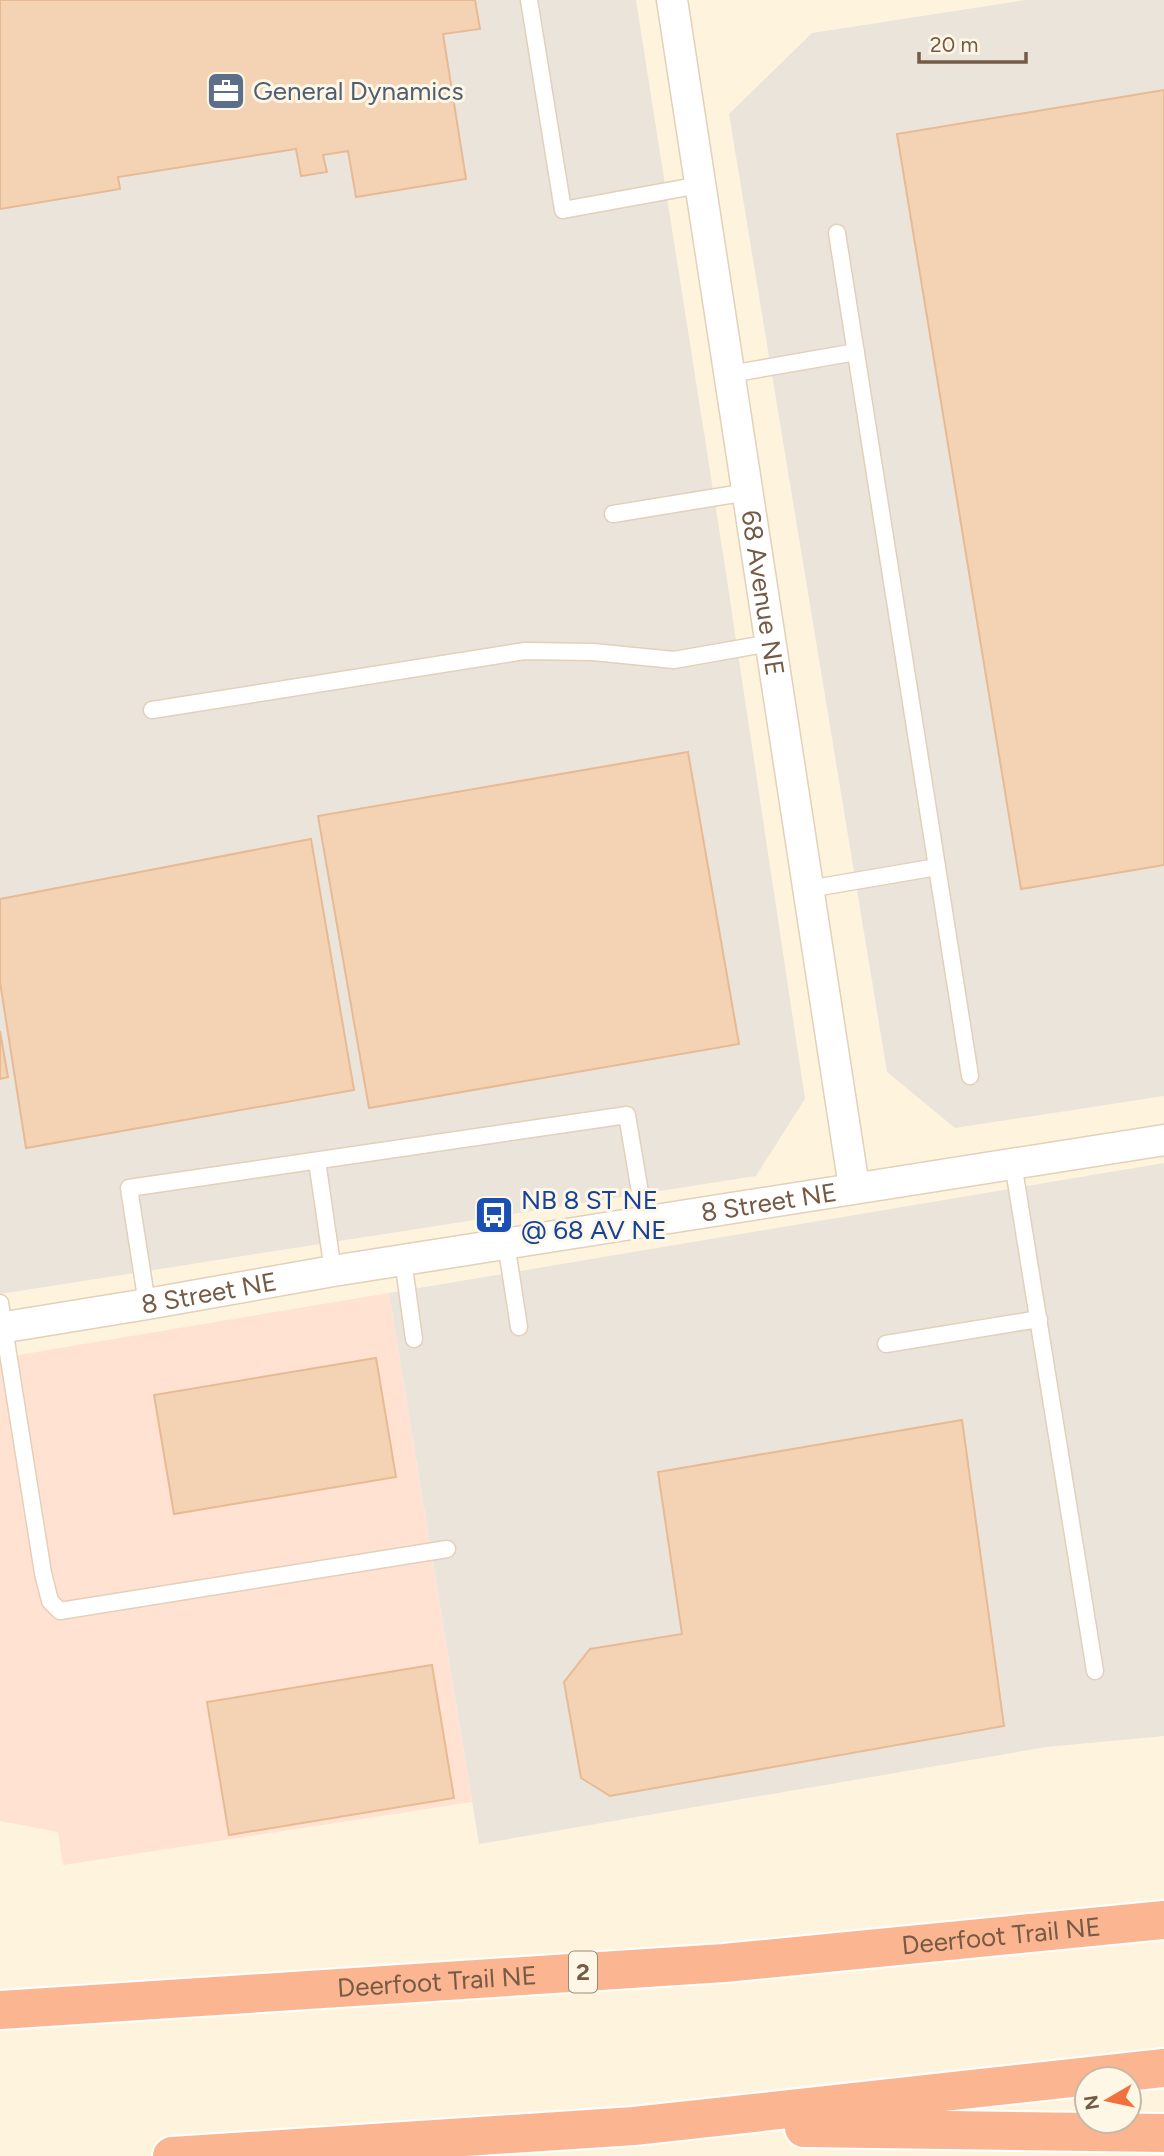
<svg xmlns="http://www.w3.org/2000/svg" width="1164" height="2156" font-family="Figtree,sans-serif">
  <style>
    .commercial { fill: #ffe2d1 }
    .industrial { fill: #ebe4db }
    .building { fill: #f4d3b4; stroke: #e8ba94; stroke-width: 2 }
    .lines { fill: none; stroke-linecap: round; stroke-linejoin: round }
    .lane-casing { stroke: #e2d0ba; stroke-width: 19 }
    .street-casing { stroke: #e2d0ba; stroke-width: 33 }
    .highway-casing { stroke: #fff; stroke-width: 42 }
    .lane { stroke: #fff; stroke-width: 16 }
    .street { stroke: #fff; stroke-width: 30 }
    .highway { stroke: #fcb591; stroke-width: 38 }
    .labels { text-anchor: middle; stroke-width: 6; stroke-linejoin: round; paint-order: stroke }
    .shield { fill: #fff7e6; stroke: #9e8975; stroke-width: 2 }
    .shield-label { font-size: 24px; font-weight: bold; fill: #755a45 }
    .service-label { font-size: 26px; fill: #4e5e75; stroke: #fff7e6; text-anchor: start }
    .street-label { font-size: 26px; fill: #755a45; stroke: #fff7e6 }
    .transit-label { font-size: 26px; fill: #164399; stroke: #fff7e6; text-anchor: start }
  </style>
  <rect width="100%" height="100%" fill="#fef4de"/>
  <!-- commercial -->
  <path class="commercial" d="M389 1293 472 1802 63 1865 58 1832 0 1821V1358Z"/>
  <!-- industrial -->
  <g class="industrial">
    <path d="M0 0H636L722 547 805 1099 756 1176 0 1294Z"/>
    <path d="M1026 0H1164V1096L955 1128 887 1072 729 114 812 33Z"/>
    <path d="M1164 1163V1736L1047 1747 479 1844 389 1293Z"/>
  </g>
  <!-- building -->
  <g class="building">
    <path d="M0 0H475L480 29 443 34 466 179 356 197 348 151 323 155 327 172 301 176 296 149 118 177 120 189 0 209Z"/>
    <path d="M1164 90V865L1021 889 897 134Z"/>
    <path d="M688 752 739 1044 369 1108 318 816Z"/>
    <path d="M311 839 354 1090 26 1148 0 982V899Z"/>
    <path d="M0 1031 8 1077 0 1079Z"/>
    <path d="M376 1358 396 1477 174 1514 154 1395Z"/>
    <path d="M962 1420 1004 1726 610 1796 581 1778 564 1682 590 1649 682 1634 658 1472Z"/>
    <path d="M432 1665 454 1798 229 1835 207 1702Z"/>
  </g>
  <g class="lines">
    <!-- lane casing -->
    <g class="lane-casing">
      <g id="lane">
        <path d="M529 0 563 210 700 185"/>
        <path d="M837 233 970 1076"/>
        <path d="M730 374 856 352"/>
        <path d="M613 514 748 492"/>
        <path d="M152 710 525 651 593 652 674 660 771 643"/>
        <path d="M808 889 937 867"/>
        <path d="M317 1161 333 1271"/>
        <path d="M1013 1163 1095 1671"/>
        <path d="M506 1243 519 1327"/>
        <path d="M403 1260 414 1339"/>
        <path d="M0 1303 43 1573 50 1601 60 1611 447 1549"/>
        <path d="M147 1304 129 1188 627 1115 645 1222"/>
        <path d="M886 1344 1039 1319"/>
      </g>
    </g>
    <!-- street casing -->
    <g class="street-casing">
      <g id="street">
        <path id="s1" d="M672 0 854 1187"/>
        <path id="s2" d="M0 1328 147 1304 333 1271 1164 1140"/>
      </g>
    </g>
    <!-- highway casing -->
    <g class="highway-casing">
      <g id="highway">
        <path id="s3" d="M0 2010 724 1963 1164 1920"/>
        <path d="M804 2128 1164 2133"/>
        <path d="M172 2156 634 2126 1164 2068"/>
      </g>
    </g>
    <!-- lane -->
    <use href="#lane" class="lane"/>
    <!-- street -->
    <use href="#street" class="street"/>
    <!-- highway -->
    <use href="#highway" class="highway"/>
  </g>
  <!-- icons -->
  <defs>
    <g id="office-square" transform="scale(2.0125)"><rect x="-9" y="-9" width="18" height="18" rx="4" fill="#5c6f8a" stroke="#fff7e6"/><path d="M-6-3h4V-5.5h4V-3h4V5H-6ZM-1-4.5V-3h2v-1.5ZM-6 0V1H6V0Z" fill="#fff"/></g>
    <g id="bus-square" transform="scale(2.0125)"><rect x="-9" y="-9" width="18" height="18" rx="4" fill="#1a4fb4" stroke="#fff7e6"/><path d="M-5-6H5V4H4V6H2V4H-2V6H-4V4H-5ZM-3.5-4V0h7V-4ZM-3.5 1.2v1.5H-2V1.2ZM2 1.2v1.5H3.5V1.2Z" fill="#fff"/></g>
  </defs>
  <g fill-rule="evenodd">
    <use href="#office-square" x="226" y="91"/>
    <use href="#bus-square" x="494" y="1215"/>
  </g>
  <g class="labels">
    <!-- shield labels -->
    <rect class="shield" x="569" y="1951.5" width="28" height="41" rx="5"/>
    <g class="shield-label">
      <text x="583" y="1980">2</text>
    </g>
    <!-- service labels -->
    <g class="service-label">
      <text x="253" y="100">General Dynamics</text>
    </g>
    <!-- street labels -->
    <g class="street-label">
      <text dy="9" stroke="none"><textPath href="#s1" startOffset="600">68 Avenue NE</textPath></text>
      <text dy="9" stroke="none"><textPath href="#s2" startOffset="779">8 Street NE</textPath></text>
      <text dy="9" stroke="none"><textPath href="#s2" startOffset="212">8 Street NE</textPath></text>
      <text dy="9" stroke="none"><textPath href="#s3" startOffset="1004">Deerfoot Trail NE</textPath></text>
      <text dy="9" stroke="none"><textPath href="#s3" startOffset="438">Deerfoot Trail NE</textPath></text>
    </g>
    <!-- transit labels -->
    <g class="transit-label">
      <text x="521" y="1209">NB 8 ST NE<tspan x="521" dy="30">@ 68 AV NE</tspan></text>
    </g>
  </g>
  <!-- north arrow -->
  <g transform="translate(1108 2100) rotate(261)"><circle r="33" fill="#fff7e6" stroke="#c8b8a6" stroke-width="2"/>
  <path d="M0-5L12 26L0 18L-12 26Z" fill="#f0713b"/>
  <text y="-10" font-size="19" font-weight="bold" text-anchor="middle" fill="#755a45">N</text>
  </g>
  <!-- scale -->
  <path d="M919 52v10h107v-10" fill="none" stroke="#755a45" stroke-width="3.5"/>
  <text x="930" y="52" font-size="21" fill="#755a45" stroke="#fff7e6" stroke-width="5" paint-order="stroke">20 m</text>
</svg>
